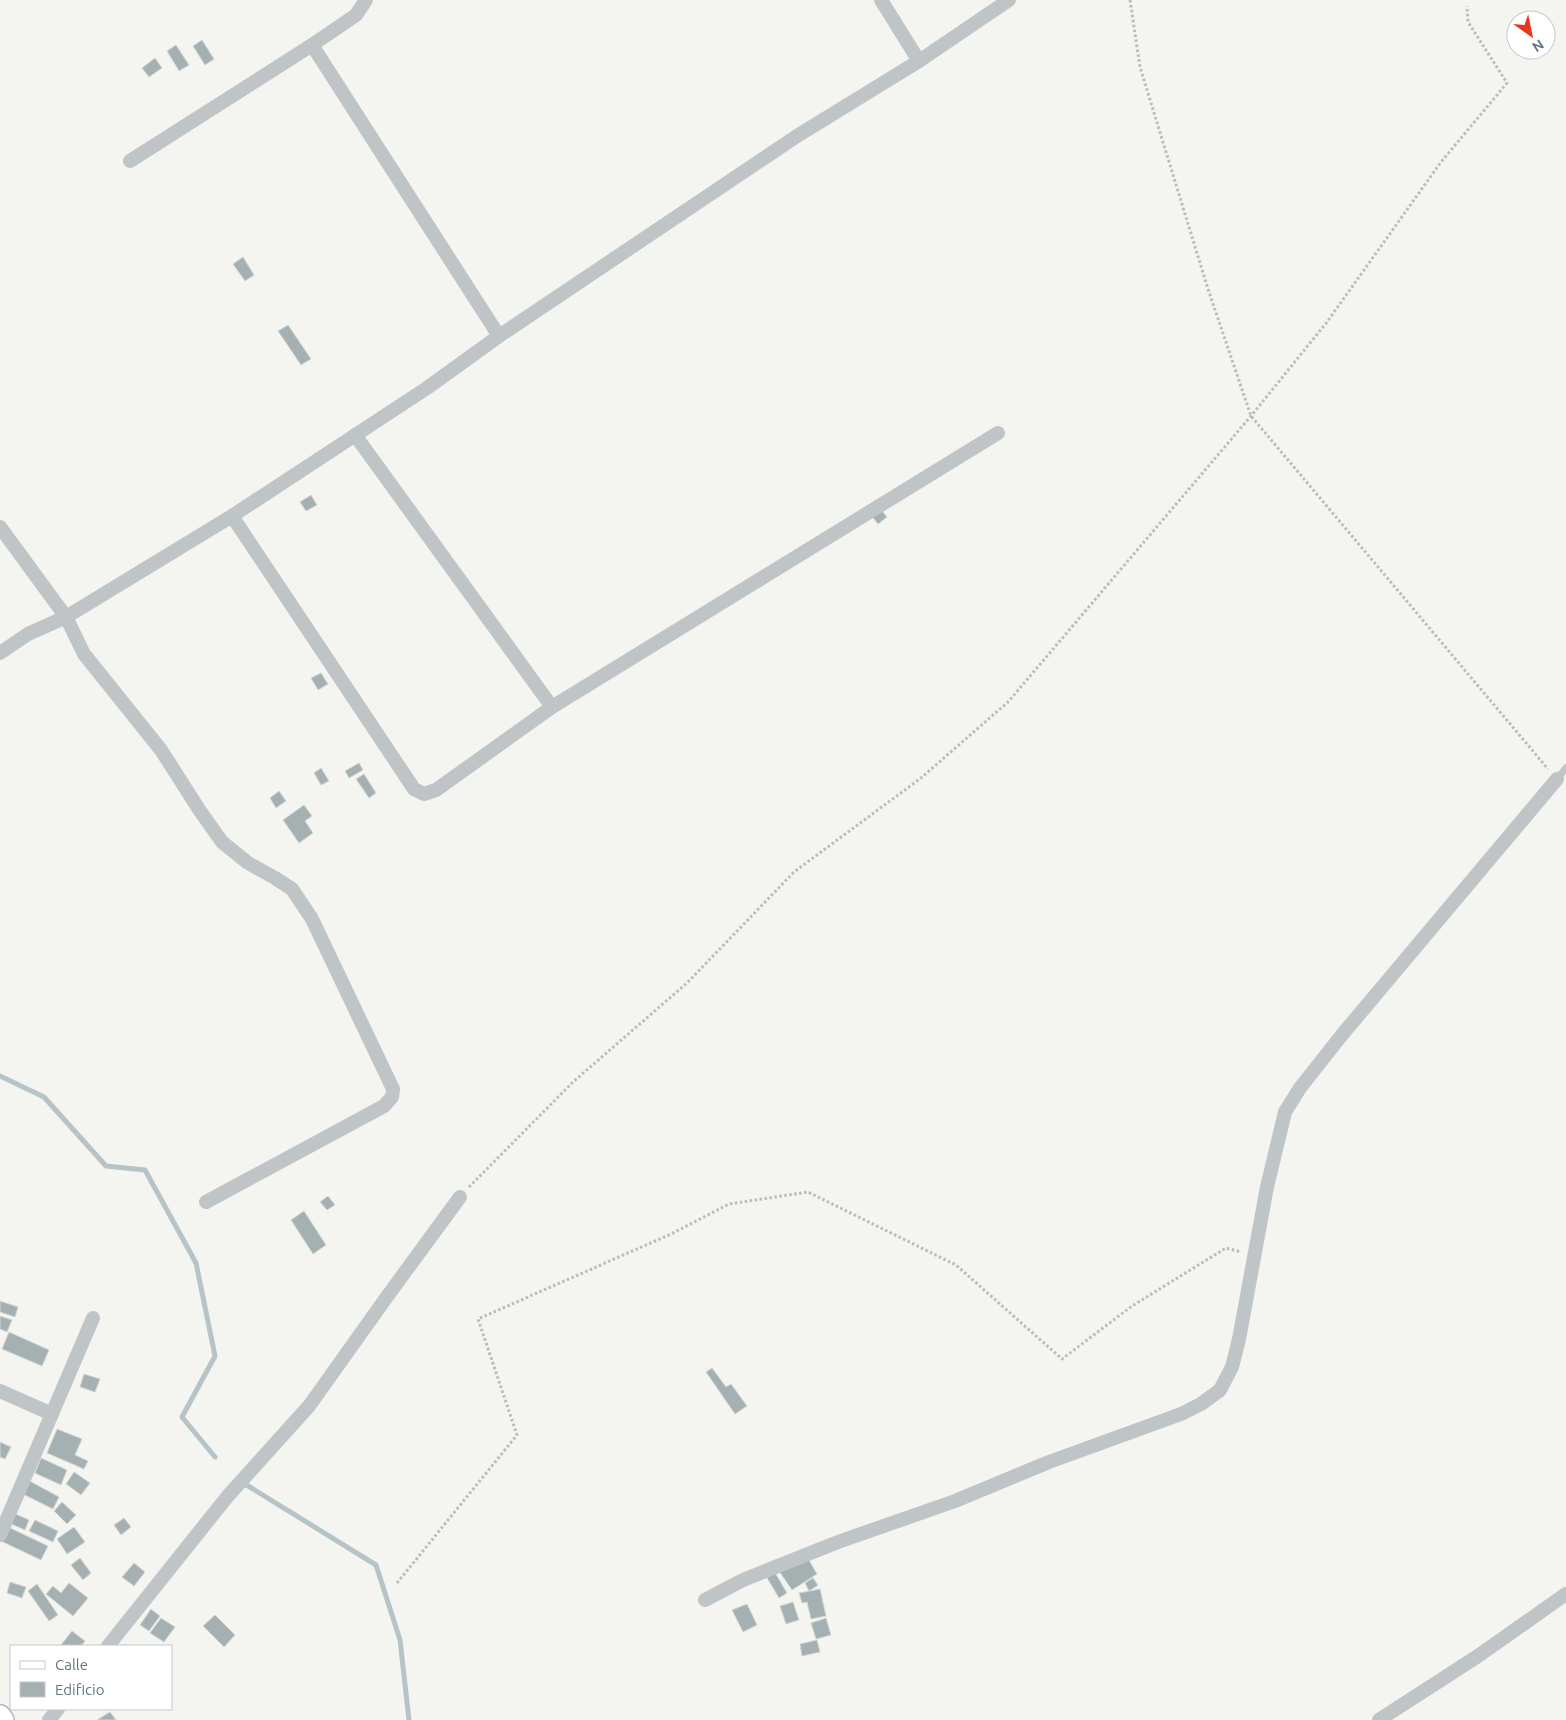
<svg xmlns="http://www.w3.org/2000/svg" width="1566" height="1720" font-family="Ubuntu,sans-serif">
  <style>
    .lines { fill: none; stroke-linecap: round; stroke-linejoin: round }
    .stream { stroke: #b6c4c7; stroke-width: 5 }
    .building { fill: #a5b0b3; stroke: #d5d5d3 }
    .primary-casing { stroke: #b2b7ba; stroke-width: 24 }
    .path { stroke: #b9bcbd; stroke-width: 3; stroke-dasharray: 2.5 2.5; stroke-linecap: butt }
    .service { stroke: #bfc4c6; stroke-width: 7 }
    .minor { stroke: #bfc4c6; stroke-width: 14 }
    .primary { stroke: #fff; stroke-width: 21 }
  </style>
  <rect width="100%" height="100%" fill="#f4f4f0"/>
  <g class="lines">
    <!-- stream -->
    <g class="stream">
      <path d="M0 1076 44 1097 106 1166 145 1170 196 1263 215 1356 182 1417 215 1457"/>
      <path d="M245 1484 376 1565 400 1640 409 1720"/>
    </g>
  </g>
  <!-- building -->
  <g class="building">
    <path d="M202 40 214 59 205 65 193 46Z"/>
    <path d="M176 45 189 65 179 71 167 51Z"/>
    <path d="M155 58 162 68 149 77 142 68Z"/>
    <path d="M243 257 254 275 245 281 233 264Z"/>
    <path d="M288 325 311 359 301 365 278 331Z"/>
    <path d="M311 495 317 505 306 511 300 502Z"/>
    <path d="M879 507 887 517 878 524 870 514Z"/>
    <path d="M321 673 328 684 318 690 311 678Z"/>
    <path d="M359 763 363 770 349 778 345 771Z"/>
    <path d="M321 768 329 781 321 785 314 773Z"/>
    <path d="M364 774 376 793 369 798 356 779Z"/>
    <path d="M279 791 286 801 276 808 270 798Z"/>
    <path d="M304 805 312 816 305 821 313 833 299 843 283 820Z"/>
    <path d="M328 1196 335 1205 327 1210 320 1202Z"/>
    <path d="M304 1211 326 1245 313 1254 291 1220Z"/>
    <path d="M0 1301 18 1307 15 1317 0 1312Z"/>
    <path d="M0 1316 12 1320 7 1332 0 1329Z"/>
    <path d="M9 1332 49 1350 42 1366 2 1349Z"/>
    <path d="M712 1368 726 1387 731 1384 747 1406 735 1414 706 1372Z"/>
    <path d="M84 1374 100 1379 95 1392 80 1387Z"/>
    <path d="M57 1429 82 1439 75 1455 88 1461 84 1469 47 1453Z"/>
    <path d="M0 1442 11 1447 5 1459 0 1457Z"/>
    <path d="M41 1458 67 1470 61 1485 35 1473Z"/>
    <path d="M74 1472 90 1483 81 1495 66 1484Z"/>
    <path d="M26 1479 59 1497 53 1509 19 1492Z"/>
    <path d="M62 1502 76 1515 67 1524 54 1511Z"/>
    <path d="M11 1512 29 1520 25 1530 7 1522Z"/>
    <path d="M124 1518 131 1527 121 1535 114 1525Z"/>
    <path d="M35 1520 58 1531 53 1542 29 1531Z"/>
    <path d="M8 1527 48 1546 41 1560 1 1541Z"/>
    <path d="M74 1527 85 1542 67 1554 57 1539Z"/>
    <path d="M807 1557 817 1574 792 1590 779 1571Z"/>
    <path d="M80 1558 91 1573 83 1580 71 1565Z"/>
    <path d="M134 1563 145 1572 134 1586 122 1577Z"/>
    <path d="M774 1571 787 1593 779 1598 766 1576Z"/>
    <path d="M813 1578 818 1585 809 1591 805 1583Z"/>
    <path d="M10 1582 26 1587 22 1598 7 1593Z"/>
    <path d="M69 1583 88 1598 73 1616 46 1594 53 1586 61 1593Z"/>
    <path d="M37 1584 58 1615 49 1621 28 1591Z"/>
    <path d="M820 1589 826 1616 811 1619 807 1602 802 1603 799 1593Z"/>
    <path d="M793 1602 799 1620 786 1624 780 1606Z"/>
    <path d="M747 1604 757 1625 743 1632 732 1610Z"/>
    <path d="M151 1609 160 1616 149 1631 140 1625Z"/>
    <path d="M215 1615 235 1635 224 1647 203 1626Z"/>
    <path d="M161 1618 175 1627 164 1642 150 1633Z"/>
    <path d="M826 1618 831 1635 816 1639 811 1623Z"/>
    <path d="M72 1631 85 1641 81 1646H64L61 1645Z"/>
    <path d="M817 1640 820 1652 802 1656 800 1644Z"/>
    <path d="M110 1712 116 1720H97Z"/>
  </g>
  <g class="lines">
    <!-- primary casing -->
    <g class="primary-casing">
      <path id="primary" d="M0 1716 3 1720"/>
    </g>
    <!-- path -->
    <g class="path">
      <path d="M1130 0 1140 67 1208 289 1251 416 1548 769"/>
      <path d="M469 1187 573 1082 687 983 794 872 921 778 1008 702 1251 416 1327 322 1441 162 1507 83 1468 22 1467 6"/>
      <path d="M397 1583 517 1435 478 1319 671 1234 729 1204 808 1192 956 1265 1062 1359 1132 1306 1226 1248 1241 1252"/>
    </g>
    <!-- service -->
    <path class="service" d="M1557 779 1566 768"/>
    <!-- minor -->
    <g class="minor">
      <path d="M366 0 356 15 312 45 499 336"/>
      <path d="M881 0 919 61"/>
      <path d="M130 161 312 45"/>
      <path d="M355 435 552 707"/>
      <path d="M232 516 414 789 424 794 436 790 552 707 998 433"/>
      <path d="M0 527 66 617 84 654 161 750 200 811 222 842 248 863 275 878 292 889 312 919 393 1089 392 1097 384 1106 206 1202"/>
      <path d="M0 653 28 634 66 617 232 516 427 388 499 336 797 136 919 61 1009 0"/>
      <path d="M0 1391 52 1414"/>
      <path d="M0 1535 93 1318"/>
      <path d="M705 1600 743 1580 838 1542 955 1501 1049 1462 1181 1414 1201 1404 1220 1390 1232 1367 1239 1339 1267 1187 1285 1112 1300 1088 1341 1036 1557 779"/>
      <path d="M108 1646 227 1497 309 1406 386 1298 460 1197"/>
      <path d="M49 1720 58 1709"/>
      <path d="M1379 1720 1478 1656 1566 1594"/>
    </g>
    <!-- primary -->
    <use href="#primary" class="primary"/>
  </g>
  <!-- legend -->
  <rect x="10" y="1645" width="162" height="65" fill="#ffffff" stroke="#c0c9cd"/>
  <rect x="20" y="1661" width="25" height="8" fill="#ffffff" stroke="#c0c9cd"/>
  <text x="55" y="1670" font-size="15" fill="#627781">Calle</text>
  <rect x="20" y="1682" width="25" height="15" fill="#a5b0b3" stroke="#c0c9cd"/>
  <text x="55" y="1695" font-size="15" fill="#627781">Edificio</text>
  <!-- north arrow -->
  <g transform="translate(1531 35) rotate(147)"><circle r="24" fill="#ffffff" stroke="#c0c9cd"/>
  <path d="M0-4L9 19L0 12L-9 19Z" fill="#e5371f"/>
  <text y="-8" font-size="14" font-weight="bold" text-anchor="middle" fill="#627781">N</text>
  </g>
</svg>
